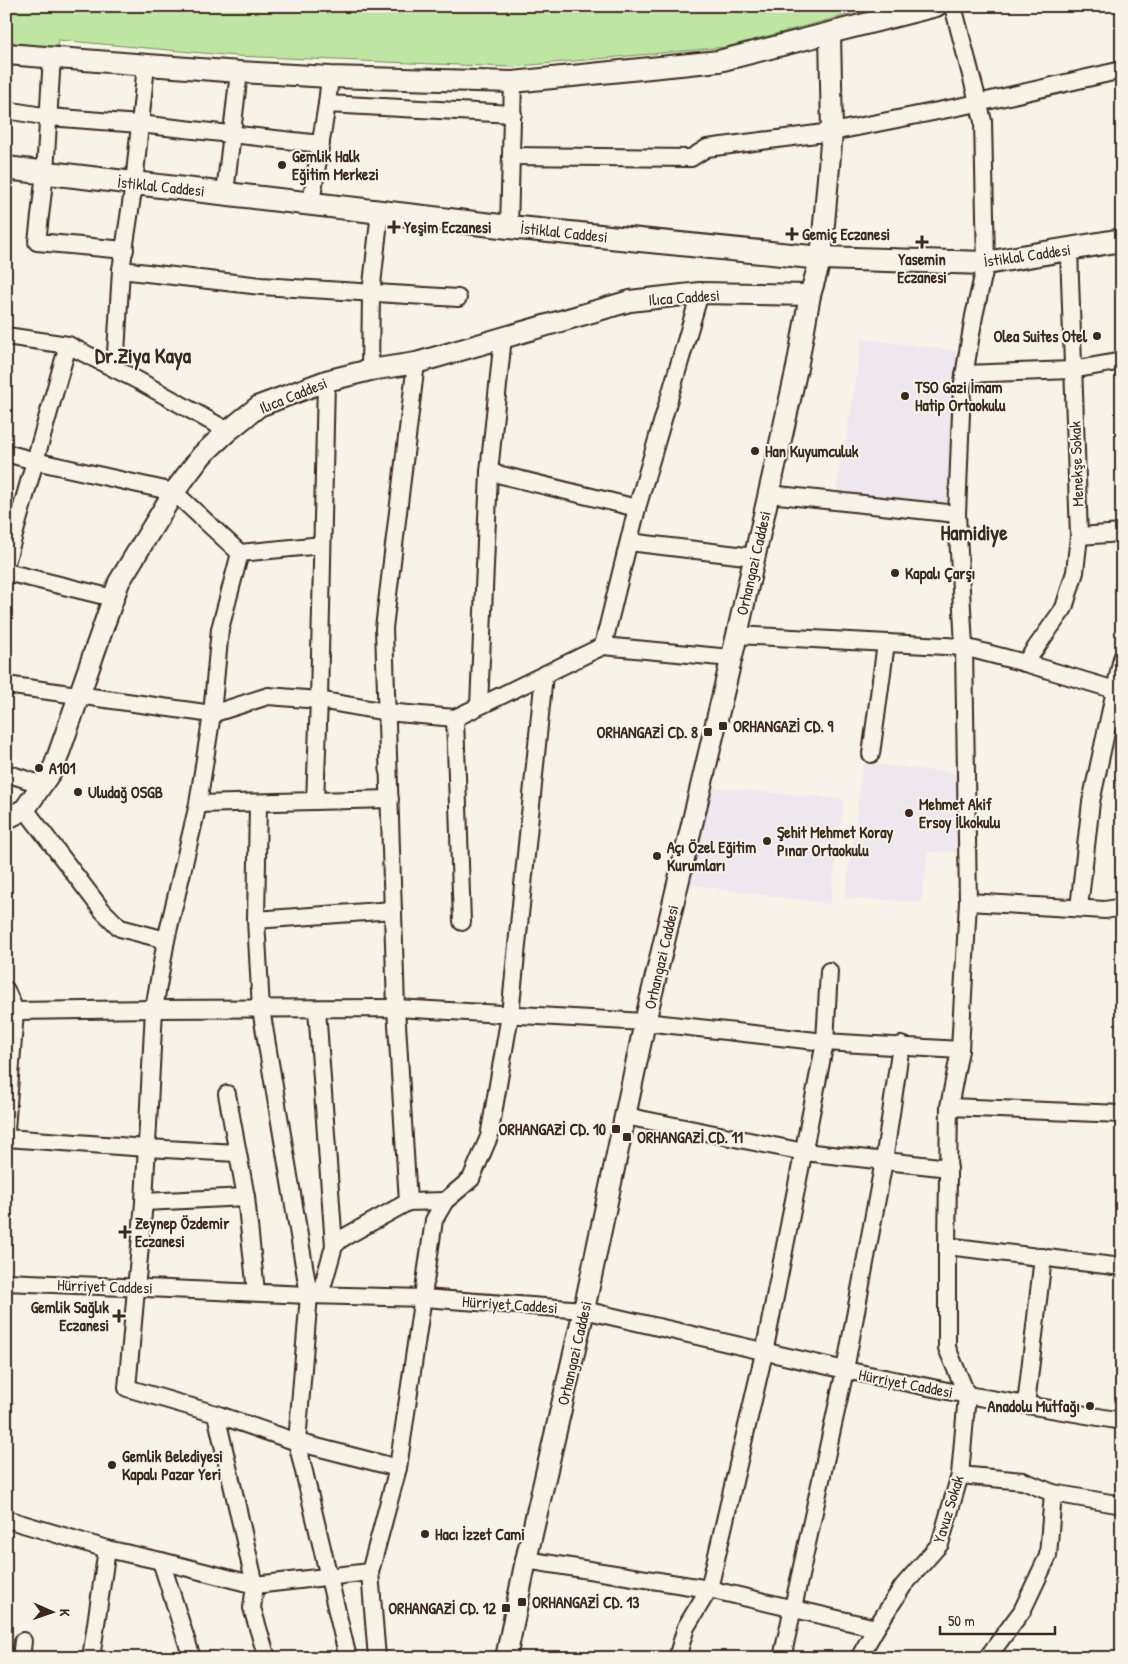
<svg xmlns="http://www.w3.org/2000/svg" width="1128" height="1664" font-family="'Patrick Hand',sans-serif">
  <style>
    .built { fill: #efe7ee }
    .green { fill: #bee6a2; stroke: #7c8860 }
    .lines { fill: none; stroke-linecap: round; stroke-linejoin: round }
    .minor-casing { stroke: #3b2a1e; stroke-width: 20 }
    .tertiary-casing { stroke: #3b2a1e; stroke-width: 24 }
    .secondary-casing { stroke: #3b2a1e; stroke-width: 26 }
    .minor { stroke: #f7f3e8; stroke-width: 16 }
    .tertiary { stroke: #f7f3e8; stroke-width: 20 }
    .secondary { stroke: #f7f3e8; stroke-width: 22 }
    .poi-dot { fill: #3b2a1e; stroke: #f7f3e8; stroke-width: 2 }
    .labels { text-anchor: middle; stroke-width: 4; stroke-linejoin: round; paint-order: stroke }
    .poi-label { font-size: 16px; font-weight: bold; fill: #3b2a1e; stroke: #f7f3e8; text-anchor: start }
    .street-label { font-size: 16px; fill: #3b2a1e; stroke: #f7f3e8 }
    .district-label { font-size: 21px; font-weight: bold; fill: #3b2a1e; stroke: #f7f3e8 }
  </style>
  <rect width="100%" height="100%" fill="#f7f3e8"/>
  <filter id="ink" filterUnits="userSpaceOnUse"><feTurbulence type="fractalNoise" baseFrequency=".02" numOctaves="2"/><feDisplacementMap in="SourceGraphic" scale="10" xChannelSelector="R" yChannelSelector="G"/><feConvolveMatrix kernelMatrix="1 2 1 2 8 2 1 2 1" color-interpolation-filters="sRGB"/></filter>
  <g filter="url(#ink)">
    <!-- built -->
    <g class="built">
      <path d="M862 339 961 351 946 507 836 498 842 442 846 441Z"/>
      <path d="M863 763 962 774 961 853 928 852 921 902 845 898Z"/>
      <path d="M709 787 844 799 830 904 686 884Z"/>
    </g>
    <!-- green -->
    <path class="green" d="M6 6H382L480 10 624 6H881L726 47 510 67 236 56 58 40 57 48 6 42Z"/>
    <g class="lines">
      <!-- minor casing -->
      <g class="minor-casing">
        <g id="minor">
          <path d="M52 56 45 173 37 242 125 250"/>
          <path d="M327 104 513 114"/>
          <path d="M6 110 49 117 139 124 321 144"/>
          <path d="M511 156 691 158 707 148 832 132 978 103 1122 70"/>
          <path d="M225 193 239 72"/>
          <path d="M311 203 327 104 330 77"/>
          <path d="M509 227 513 82"/>
          <path d="M121 270 261 286 458 298"/>
          <path d="M6 336 68 345"/>
          <path d="M115 369 121 270 134 184 146 65"/>
          <path d="M370 370 371 294 380 211"/>
          <path d="M964 374 1072 370 1122 361"/>
          <path d="M6 453 35 461 174 492 240 553"/>
          <path d="M489 472 637 508 603 646"/>
          <path d="M769 494 957 514"/>
          <path d="M637 508 700 293"/>
          <path d="M1079 536 1122 533"/>
          <path d="M629 542 754 557"/>
          <path d="M6 563 68 345 139 381 228 431"/>
          <path d="M6 572 113 598"/>
          <path d="M737 635 964 647 1025 663 1122 692"/>
          <path d="M1025 663 1064 608 1075 572 1079 536 1069 250"/>
          <path d="M6 685 212 714 220 629 240 553 322 545"/>
          <path d="M479 706 489 472 503 337"/>
          <path d="M455 718 462 922"/>
          <path d="M871 754 886 643"/>
          <path d="M6 773 43 785"/>
          <path d="M315 801 319 700 326 381"/>
          <path d="M258 803 256 920 261 1009 309 1295 297 1442 348 1658"/>
          <path d="M198 804 390 799"/>
          <path d="M25 809 102 910 120 928 166 940"/>
          <path d="M968 902 1105 910 1122 907"/>
          <path d="M1079 908 1091 802 1122 658"/>
          <path d="M256 920 393 910"/>
          <path d="M6 990 15 1011 6 1130"/>
          <path d="M317 1009 334 1246"/>
          <path d="M15 1011 154 1009 396 1008 645 1022 825 1042 960 1050"/>
          <path d="M227 1094 246 1197 256 1292"/>
          <path d="M949 1107 1122 1114"/>
          <path d="M625 1116 804 1152 949 1168"/>
          <path d="M6 1138 147 1148 237 1153"/>
          <path d="M144 1202 246 1197"/>
          <path d="M408 1202 396 1008 384 628 416 363"/>
          <path d="M947 1246 1122 1267"/>
          <path d="M6 1282 309 1295 424 1298 584 1310 845 1370 967 1395 1122 1421"/>
          <path d="M320 1295 334 1246 341 1239 408 1202 445 1201"/>
          <path d="M1026 1405 1043 1257"/>
          <path d="M216 1414 255 1585 252 1608 267 1658"/>
          <path d="M398 1468 297 1442 216 1414 127 1388 144 1202 154 1009 166 940 198 804 212 714 268 696 319 700 386 712 455 718 603 646 731 658"/>
          <path d="M960 1475 1023 1481 1053 1493 1122 1505"/>
          <path d="M6 1519 107 1549 161 1561 255 1585 370 1572"/>
          <path d="M526 1560 709 1589 876 1628"/>
          <path d="M161 1561 192 1658"/>
          <path d="M21 1658 23 1641"/>
          <path d="M91 1658 107 1549"/>
          <path d="M377 1658 370 1572 398 1468 434 1220 445 1201 471 1179 489 1137 510 1015 544 675"/>
          <path d="M677 1658 686 1627 709 1589 764 1353 825 1042 829 971"/>
          <path d="M782 1658 845 1370 884 1161 901 1045"/>
          <path d="M859 1658 876 1628 903 1586 940 1544 960 1475 967 1395 947 1348V1246L949 1107 960 1050 968 902 964 647 957 514 962 388 974 316 986 263 983 121 953 6"/>
          <path d="M987 1658 1022 1611 1048 1556 1053 1493"/>
        </g>
      </g>
      <!-- tertiary casing -->
      <g class="tertiary-casing">
        <g id="tertiary">
          <path d="M6 54 239 72 330 77 513 82 719 61 936 6"/>
          <path d="M6 819 25 809 54 767 119 582 174 492 202 455 228 431 259 406 326 381 370 370 416 363 630 301 700 293 810 295"/>
          <path d="M506 1658 526 1560 584 1310 645 1022 737 635 797 368 810 295 821 258 832 132 830 33"/>
        </g>
      </g>
      <!-- secondary casing -->
      <g class="secondary-casing">
        <path id="secondary" d="M6 168 509 227 821 258 986 263 1122 240"/>
      </g>
      <!-- minor -->
      <use href="#minor" class="minor"/>
      <!-- tertiary -->
      <use href="#tertiary" class="tertiary"/>
      <!-- secondary -->
      <use href="#secondary" class="secondary"/>
    </g>
  </g>
  <!-- markers -->
  <g class="poi-dot">
    <circle cx="282" cy="165" r="5"/>
    <path d="M391.5 219.5h5v5h5v5h-5v5h-5v-5h-5v-5h5z"/>
    <path d="M789.5 226.5h5v5h5v5h-5v5h-5v-5h-5v-5h5z"/>
    <path d="M919.5 234.5h5v5h5v5h-5v5h-5v-5h-5v-5h5z"/>
    <circle cx="1097" cy="336" r="5"/>
    <circle cx="905" cy="396" r="5"/>
    <circle cx="755" cy="451" r="5"/>
    <circle cx="895" cy="573" r="5"/>
    <rect x="718" y="721" width="10" height="10" rx="2.5"/>
    <rect x="703" y="727" width="10" height="10" rx="2.5"/>
    <circle cx="39" cy="768" r="5"/>
    <circle cx="78" cy="792" r="5"/>
    <circle cx="909" cy="813" r="5"/>
    <circle cx="767" cy="841" r="5"/>
    <circle cx="657" cy="856" r="5"/>
    <rect x="611" y="1124" width="10" height="10" rx="2.5"/>
    <rect x="622" y="1132" width="10" height="10" rx="2.5"/>
    <path d="M122.5 1224.5h5v5h5v5h-5v5h-5v-5h-5v-5h5z"/>
    <path d="M116.5 1308.5h5v5h5v5h-5v5h-5v-5h-5v-5h5z"/>
    <circle cx="1090" cy="1406" r="5"/>
    <circle cx="112" cy="1465" r="5"/>
    <circle cx="425" cy="1534" r="5"/>
    <rect x="517" y="1597" width="10" height="10" rx="2.5"/>
    <rect x="501" y="1603" width="10" height="10" rx="2.5"/>
  </g>
  <g class="labels">
    <!-- poi labels -->
    <g class="poi-label">
      <text x="292" y="162">Gemlik Halk<tspan x="292" dy="18">Eğitim Merkezi</tspan></text>
      <text x="404" y="233">Yeşim Eczanesi</text>
      <text x="802" y="240">Gemiç Eczanesi</text>
      <text x="922" y="265" text-anchor="middle">Yasemin<tspan x="922" dy="18">Eczanesi</tspan></text>
      <text x="1087" y="342" text-anchor="end">Olea Suites Otel</text>
      <text x="915" y="393">TSO Gazi İmam<tspan x="915" dy="18">Hatip Ortaokulu</tspan></text>
      <text x="765" y="457">Han Kuyumculuk</text>
      <text x="905" y="579">Kapalı Çarşı</text>
      <text x="733" y="732">ORHANGAZİ CD. 9</text>
      <text x="698" y="738" text-anchor="end">ORHANGAZİ CD. 8</text>
      <text x="49" y="774">A101</text>
      <text x="88" y="798">Uludağ OSGB</text>
      <text x="919" y="810">Mehmet Akif<tspan x="919" dy="18">Ersoy İlkokulu</tspan></text>
      <text x="777" y="838">Şehit Mehmet Koray<tspan x="777" dy="18">Pınar Ortaokulu</tspan></text>
      <text x="667" y="853">Açı Özel Eğitim<tspan x="667" dy="18">Kurumları</tspan></text>
      <text x="606" y="1135" text-anchor="end">ORHANGAZİ CD. 10</text>
      <text x="637" y="1143">ORHANGAZİ CD. 11</text>
      <text x="135" y="1229">Zeynep Özdemir<tspan x="135" dy="18">Eczanesi</tspan></text>
      <text x="109" y="1313" text-anchor="end">Gemlik Sağlık<tspan x="109" dy="18">Eczanesi</tspan></text>
      <text x="1080" y="1412" text-anchor="end">Anadolu Mutfağı</text>
      <text x="122" y="1462">Gemlik Belediyesi<tspan x="122" dy="18">Kapalı Pazar Yeri</tspan></text>
      <text x="435" y="1540">Hacı İzzet Cami</text>
      <text x="532" y="1608">ORHANGAZİ CD. 13</text>
      <text x="496" y="1614" text-anchor="end">ORHANGAZİ CD. 12</text>
    </g>
    <!-- street labels -->
    <g class="street-label">
      <text transform="translate(161 186) rotate(6)" y="6">İstiklal Caddesi</text>
      <text transform="translate(564 232) rotate(6)" y="6">İstiklal Caddesi</text>
      <text transform="translate(1027 255) rotate(-8)" y="6">İstiklal Caddesi</text>
      <text transform="translate(684 297) rotate(-4)" y="6">Ilıca Caddesi</text>
      <text transform="translate(293 395) rotate(-22)" y="6">Ilıca Caddesi</text>
      <text transform="translate(1076 464) rotate(-92)" y="6">Menekşe Sokak</text>
      <text transform="translate(753 563) rotate(-77)" y="6">Orhangazi Caddesi</text>
      <text transform="translate(661 957) rotate(-77)" y="6">Orhangazi Caddesi</text>
      <text transform="translate(105 1286) rotate(2)" y="6">Hürriyet Caddesi</text>
      <text transform="translate(510 1304) rotate(4)" y="6">Hürriyet Caddesi</text>
      <text transform="translate(574 1353) rotate(-77)" y="6">Orhangazi Caddesi</text>
      <text transform="translate(906 1383) rotate(11)" y="6">Hürriyet Caddesi</text>
      <text transform="translate(948 1509) rotate(-73)" y="6">Yavuz Sokak</text>
    </g>
    <!-- district labels -->
    <g class="district-label">
      <text x="143" y="363">Dr.Ziya Kaya</text>
      <text x="974" y="540">Hamidiye</text>
    </g>
  </g>
  <!-- margin -->
  <rect width="1128" height="1664" fill="none" stroke="#f7f3e8" stroke-width="25"/>
  <rect x="12" y="12" width="1103" height="1639" fill="none" stroke="#3b2a1e" stroke-width="2" filter="url(#ink)"/>
  <!-- north arrow -->
  <g transform="translate(52 1612) rotate(92)" stroke="#f7f3e8" stroke-width="4" paint-order="stroke">
  <path d="M0-4L9 19L0 12L-9 19Z" fill="#3b2a1e"/>
  <text y="-8" font-size="14" font-weight="bold" text-anchor="middle" fill="#3b2a1e">K</text>
  </g>
  <!-- scale -->
  <path d="M940 1626v8h115v-8" fill="none" stroke="#3b2a1e" stroke-width="2.5"/>
  <text x="948" y="1626" font-size="15" fill="#3b2a1e" stroke="#f7f3e8" stroke-width="4" paint-order="stroke">50 m</text>
</svg>
